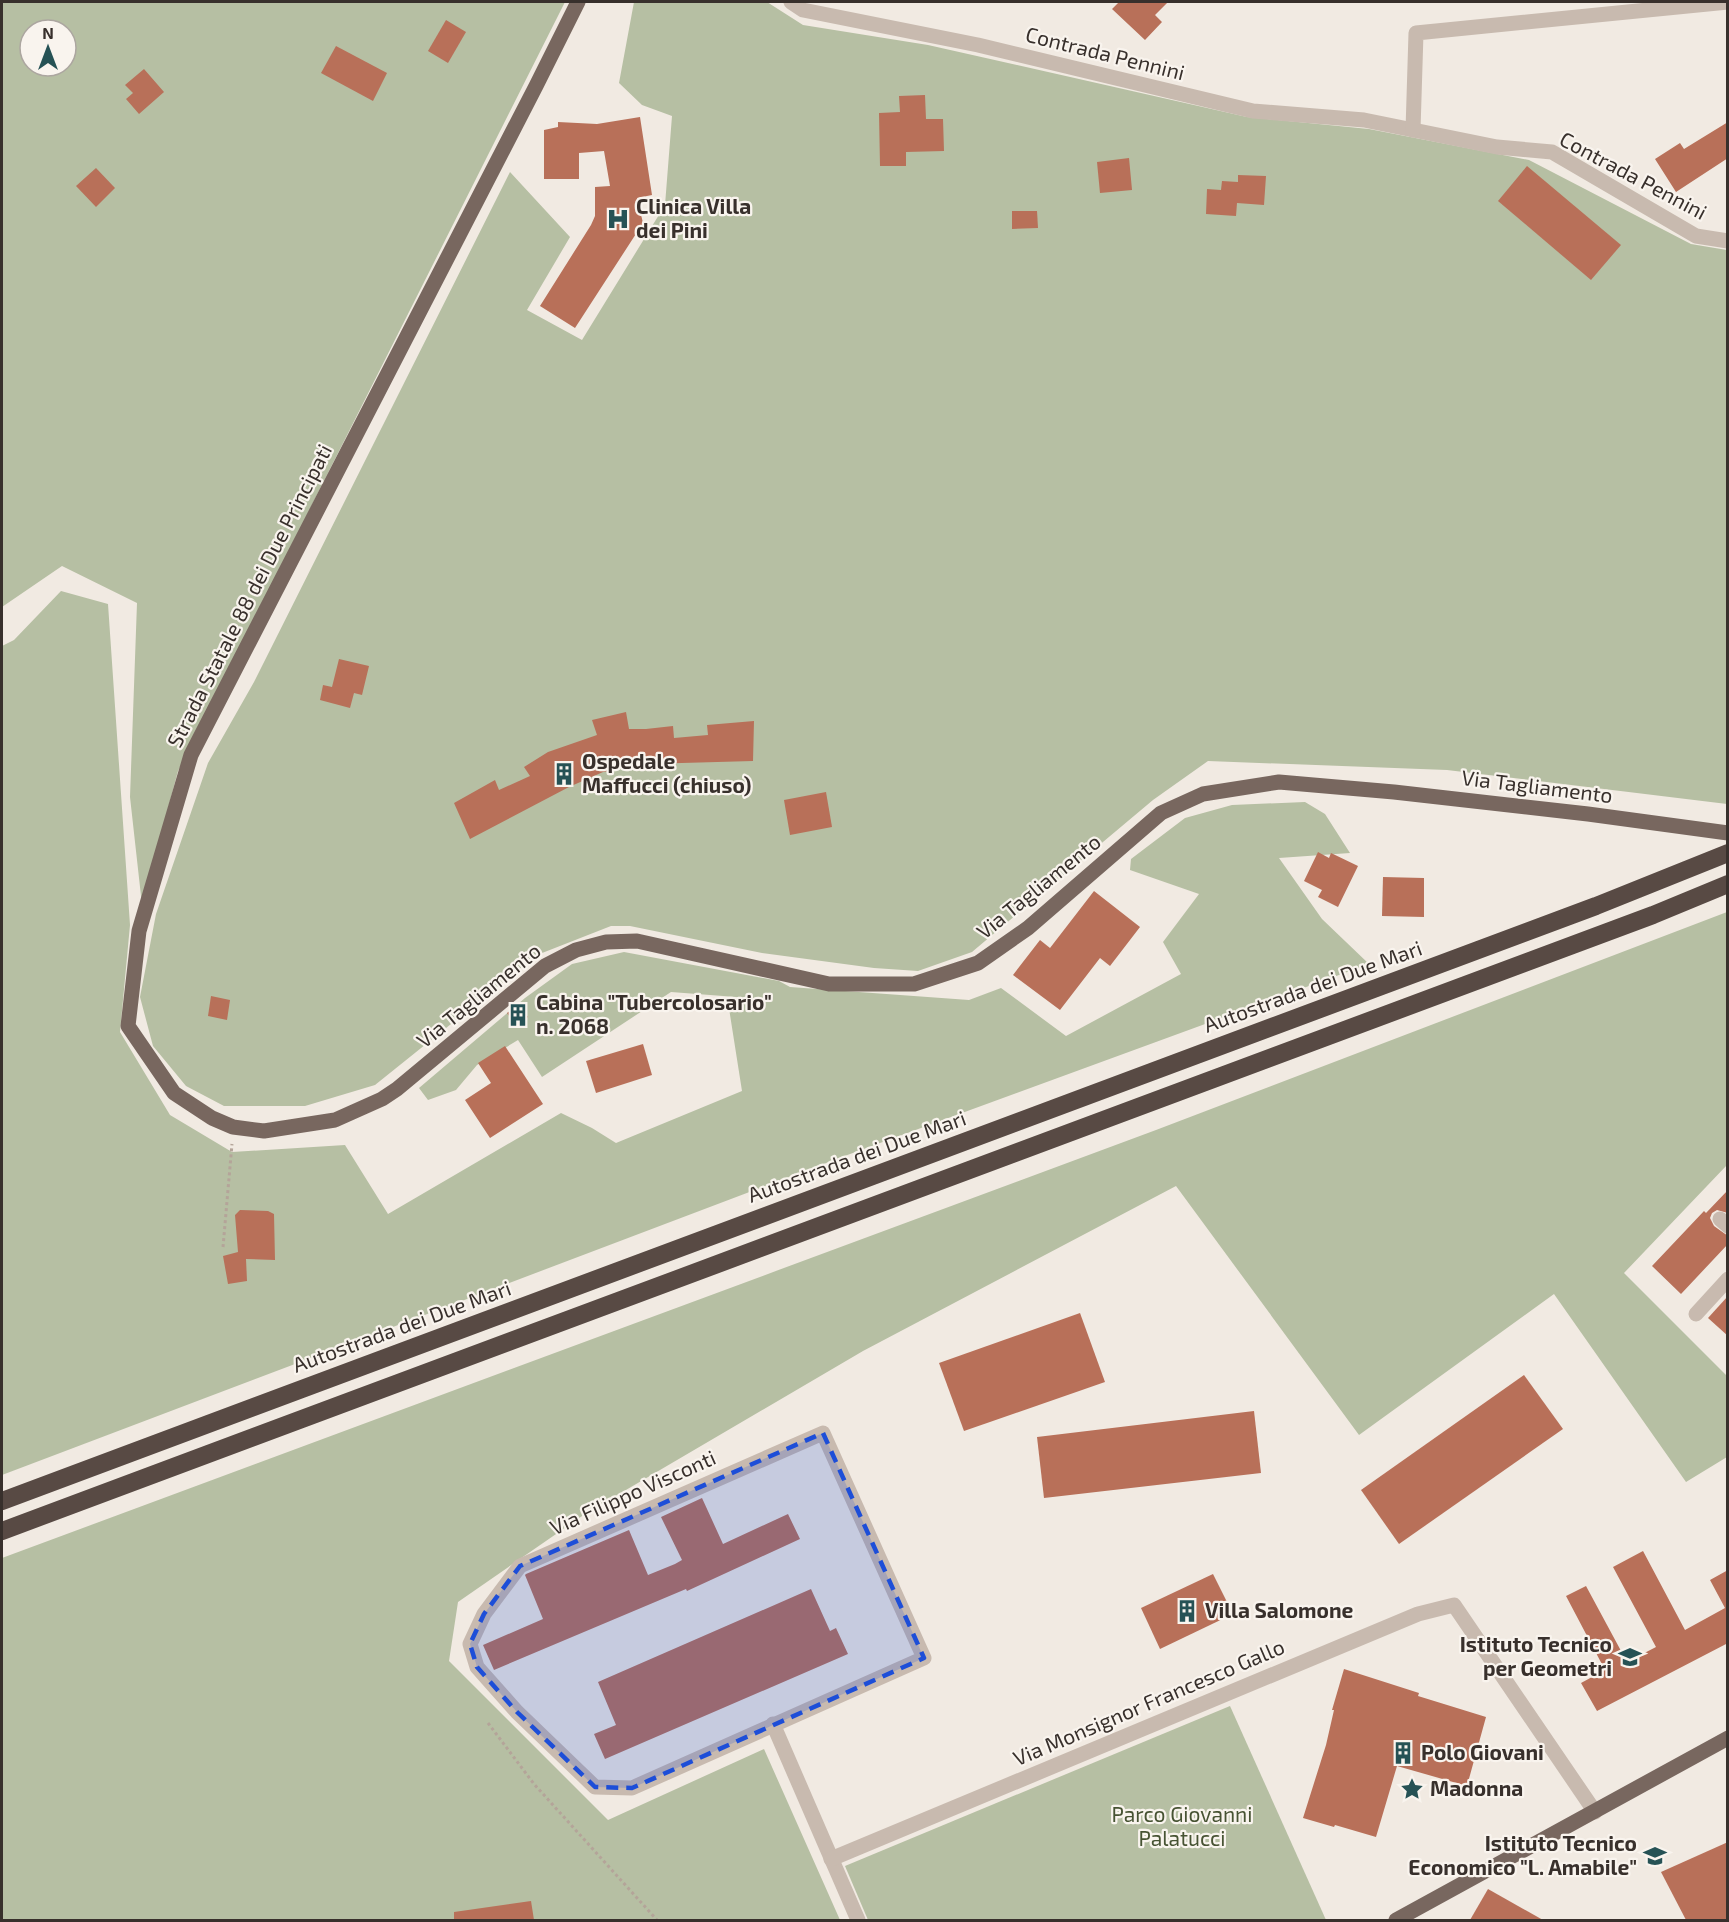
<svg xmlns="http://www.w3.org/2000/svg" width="1729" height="1922" font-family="'Exo 2',sans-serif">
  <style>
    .green { fill: #b6bfa3; fill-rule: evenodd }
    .building { fill: #b87059 }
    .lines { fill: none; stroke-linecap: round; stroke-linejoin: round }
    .path { stroke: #b4a499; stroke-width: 3; stroke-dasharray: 3 3; stroke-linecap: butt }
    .minor { stroke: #c8baaf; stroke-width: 15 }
    .major { stroke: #78675f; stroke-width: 15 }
    .highway { stroke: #584a44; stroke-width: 18 }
    .marked { fill: #1d4ed8; fill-opacity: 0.2; stroke: #1d4ed8; stroke-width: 4.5; stroke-dasharray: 12 8; stroke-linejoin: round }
    .labels { text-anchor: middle; stroke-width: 4.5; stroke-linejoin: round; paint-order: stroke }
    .street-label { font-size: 21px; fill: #38302c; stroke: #f9f4ee }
    .poi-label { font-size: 21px; font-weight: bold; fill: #38302c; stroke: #f9f4ee; text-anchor: start }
    .park-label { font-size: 21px; fill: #475333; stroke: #f9f4ee }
  </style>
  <rect width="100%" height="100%" fill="#f1eae2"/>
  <!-- green -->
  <g class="green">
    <path d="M2 2H565L178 771 142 905 130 797 137 603 62 566 2 607ZM30 30H66V66H30Z"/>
    <path d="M634 2H767L803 25 928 45 1247 117 1369 129 1529 160 1691 244 1727 250V804L1447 770 1208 761 1153 800 972 952 918 971 874 968 762 953 630 926H611L537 955 375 1085 305 1106H224L186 1086 153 1046 140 997 156 914 208 763 254 682 510 172 570 237 527 310 582 340 665 205 672 116 642 105 619 83Z"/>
    <path d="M61 591 108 604 130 925 120 1032 170 1115 232 1152 345 1145 388 1214 561 1113 592 1128 616 1143 742 1091 728 1002 749 998 671 992 542 1077 518 1040 477 1065 456 1090 428 1100 419 1088 525 998 572 964 624 952 779 981 790 987 969 1000 1001 988 1066 1036 1181 974 1163 942 1199 894 1130 870 1131 859 1185 818 1232 805 1305 802 1325 814 1350 853 1279 858 1322 919 1369 964 850 1154 2 1475V646L14 640Z"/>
    <path d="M1727 912V1165L1624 1273 1727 1376V1457L1686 1482 1554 1294 1359 1435 1176 1186 863 1351 585 1514 458 1602 449 1661 608 1820 764 1749 840 1920H2V1558L1156 1130Z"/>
    <path d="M1230 1706 1326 1920H868L845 1866Z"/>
  </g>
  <!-- building -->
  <g class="building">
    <path d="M1119 2H1168L1155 15 1162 22 1145 40 1112 9Z"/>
    <path d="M446 20 466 32 448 63 428 51Z"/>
    <path d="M336 46 387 73 373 101 321 73Z"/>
    <path d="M144 69 164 92 139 114 126 99 133 93 125 85Z"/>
    <path d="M925 95 926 119H943L944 151 906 152V166H880L879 113 900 112 899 96Z"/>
    <path d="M640 117 652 195 637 198 643 223 575 328 540 306 591 225 595 216V187L610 186 604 151 579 153V179H544V130L558 127V122L597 124Z"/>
    <path d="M1728 122V158L1676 192 1655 159 1680 143 1684 149Z"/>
    <path d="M1129 158 1132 190 1100 193 1097 162Z"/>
    <path d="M1527 166 1621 245 1591 280 1498 201Z"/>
    <path d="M96 168 115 188 96 207 76 186Z"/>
    <path d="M1238 175 1266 176 1264 205 1237 203 1236 216 1206 214 1207 189 1221 190 1222 181 1238 182Z"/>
    <path d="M1012 211H1037L1038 228 1012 229Z"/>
    <path d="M339 659 369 666 362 695 354 693 350 708 320 700 323 685 332 687Z"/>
    <path d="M626 712 629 729H646L673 726 674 738 708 735 707 725 754 721 753 761 646 764 603 772 569 787 470 839 454 803 495 780 499 790 530 776 524 767 548 752 597 735 592 720Z"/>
    <path d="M826 792 832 827 790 835 784 800Z"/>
    <path d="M1318 852 1329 858 1331 853 1358 866 1338 907 1318 897 1322 890 1304 881Z"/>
    <path d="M1383 877 1424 878V917L1382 916Z"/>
    <path d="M1094 891 1140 927 1110 966 1100 958 1060 1010 1013 975 1040 940 1050 948Z"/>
    <path d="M211 996 230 1000 227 1020 208 1016Z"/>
    <path d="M519 1005 528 1017 516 1026 507 1013Z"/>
    <path d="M643 1044 652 1075 596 1093 586 1061Z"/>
    <path d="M505 1046 543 1104 490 1138 465 1100 491 1083 478 1063Z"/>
    <path d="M1728 1190V1213L1717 1210 1712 1213 1710 1218 1714 1226 1728 1236V1244L1681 1294 1652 1266 1704 1211 1706 1213Z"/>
    <path d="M240 1210 268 1211 274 1214 275 1260 246 1259 247 1281 228 1284 223 1256 238 1252 235 1215Z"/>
    <path d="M1728 1296V1336L1708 1318Z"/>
    <path d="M1080 1313 1105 1382 964 1431 939 1363Z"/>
    <path d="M1524 1375 1563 1429 1399 1544 1361 1490Z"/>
    <path d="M1254 1411 1261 1473 1044 1498 1037 1437Z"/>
    <path d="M702 1498 723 1544 788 1514 800 1539 687 1591 686 1589 494 1670 483 1645 543 1619 525 1575 526 1574 629 1530 648 1575 675 1564 682 1560 661 1517Z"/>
    <path d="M1643 1551 1685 1630 1725 1608 1710 1580 1728 1570V1643L1597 1711 1581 1683 1605 1670 1566 1596 1586 1586 1627 1662 1656 1647 1613 1567Z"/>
    <path d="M1213 1574 1233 1614 1160 1649 1141 1608Z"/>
    <path d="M811 1589 830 1631 836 1628 848 1654 605 1759 594 1734 616 1725 598 1682Z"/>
    <path d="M1344 1669 1419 1693 1418 1696 1486 1717 1467 1786 1397 1766 1376 1837 1335 1825 1334 1827 1303 1818 1326 1745 1334 1710H1332Z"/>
    <path d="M1728 1842V1920H1686L1661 1872Z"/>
    <path d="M1488 1889 1543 1920H1470Z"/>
    <path d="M531 1901 534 1920H454V1912Z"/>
  </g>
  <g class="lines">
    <!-- path -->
    <g class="path">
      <path d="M223 1247 232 1144"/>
      <path d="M488 1723 534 1784 657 1920"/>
    </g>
    <!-- minor -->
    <g class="minor">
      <path d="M791 2 803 10 978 45 1253 111 1364 120 1497 147 1552 152 1696 236 1728 241"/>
      <path d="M1413 130 1416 33 1728 2"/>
      <path d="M1720 1219 1728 1226"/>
      <path d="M1696 1314 1728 1279"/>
      <path d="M823 1433 924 1658 632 1788 595 1787 517 1712 477 1667 470 1644 484 1614 520 1566Z"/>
      <path d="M773 1724 858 1920"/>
      <path d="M831 1859 1418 1614 1454 1605 1595 1812"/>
    </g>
    <!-- major -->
    <g class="major">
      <path d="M578 2 536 86 191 755 139 931 128 1026 174 1093 212 1118 233 1127 264 1131 335 1120 382 1099 397 1089 545 966 576 950 606 942 637 941 829 984H914L978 963 1028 928 1161 813 1203 794 1279 782 1394 792 1588 814 1728 833"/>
      <path d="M1396 1920 1728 1738"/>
    </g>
    <!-- highway -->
    <g class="highway">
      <path d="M2 1501 1596 906 1728 853"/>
      <path d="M2 1531 1653 915 1728 884"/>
    </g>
  </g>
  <!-- marked area -->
  <path class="marked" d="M823 1433 924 1658 632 1788 595 1787 517 1712 477 1667 470 1644 484 1614 520 1566Z"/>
  <!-- icons -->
  <defs>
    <g id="hospital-bare" transform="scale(1.8)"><path d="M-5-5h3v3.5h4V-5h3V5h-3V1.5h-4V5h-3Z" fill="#265255" stroke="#f9f4ee" stroke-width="2.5" paint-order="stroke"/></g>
    <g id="building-bare" transform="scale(1.8)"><path d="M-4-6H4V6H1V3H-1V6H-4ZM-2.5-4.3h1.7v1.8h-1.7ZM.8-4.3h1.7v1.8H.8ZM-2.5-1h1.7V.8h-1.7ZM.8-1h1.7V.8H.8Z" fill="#265255" stroke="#f9f4ee" stroke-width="2.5" paint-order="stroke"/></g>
    <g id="school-bare" transform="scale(1.8)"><path d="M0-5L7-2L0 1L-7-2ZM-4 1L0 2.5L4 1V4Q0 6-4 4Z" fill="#265255" stroke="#f9f4ee" stroke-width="2.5" paint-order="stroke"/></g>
    <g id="sight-bare" transform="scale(1.8)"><path d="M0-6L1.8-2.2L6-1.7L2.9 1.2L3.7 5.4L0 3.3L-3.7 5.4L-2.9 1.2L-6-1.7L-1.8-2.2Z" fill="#265255" stroke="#f9f4ee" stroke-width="2.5" paint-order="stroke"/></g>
  </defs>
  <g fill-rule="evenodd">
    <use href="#hospital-bare" x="618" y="219"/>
    <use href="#building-bare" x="564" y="774"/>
    <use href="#building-bare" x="518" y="1015"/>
    <use href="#building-bare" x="1187" y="1611"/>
    <use href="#school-bare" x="1630" y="1657"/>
    <use href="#building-bare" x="1403" y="1753"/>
    <use href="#sight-bare" x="1412" y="1789"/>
    <use href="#school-bare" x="1655" y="1856"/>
  </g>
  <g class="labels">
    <!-- street labels -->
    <g class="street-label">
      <text transform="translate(1105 54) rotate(14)" y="7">Contrada Pennini</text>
      <text transform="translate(1633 176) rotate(28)" y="7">Contrada Pennini</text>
      <text transform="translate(250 596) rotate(-63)" y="7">Strada Statale 88 dei Due Principati</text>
      <text transform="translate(1537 787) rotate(7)" y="7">Via Tagliamento</text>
      <text transform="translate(1039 887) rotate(-39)" y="7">Via Tagliamento</text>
      <text transform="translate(1313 987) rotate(-20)" y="7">Autostrada dei Due Mari</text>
      <text transform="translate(479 996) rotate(-39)" y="7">Via Tagliamento</text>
      <text transform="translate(857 1157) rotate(-20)" y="7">Autostrada dei Due Mari</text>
      <text transform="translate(402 1327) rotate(-20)" y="7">Autostrada dei Due Mari</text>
      <text transform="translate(633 1493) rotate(-24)" y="7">Via Filippo Visconti</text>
      <text transform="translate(1149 1703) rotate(-23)" y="7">Via Monsignor Francesco Gallo</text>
    </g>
    <!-- poi labels -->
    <g class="poi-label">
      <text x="636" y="214">Clinica Villa<tspan x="636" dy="24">dei Pini</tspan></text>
      <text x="582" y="769">Ospedale<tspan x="582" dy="24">Maffucci (chiuso)</tspan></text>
      <text x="536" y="1010">Cabina "Tubercolosario"<tspan x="536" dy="24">n. 2068</tspan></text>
      <text x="1205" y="1618">Villa Salomone</text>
      <text x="1612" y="1652" text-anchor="end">Istituto Tecnico<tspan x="1612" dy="24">per Geometri</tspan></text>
      <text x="1421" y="1760">Polo Giovani</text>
      <text x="1430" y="1796">Madonna</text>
      <text x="1637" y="1851" text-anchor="end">Istituto Tecnico<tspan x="1637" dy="24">Economico "L. Amabile"</tspan></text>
    </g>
    <!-- park labels -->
    <g class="park-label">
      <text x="1182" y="1822">Parco Giovanni<tspan x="1182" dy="24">Palatucci</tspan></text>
    </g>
  </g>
  <!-- border -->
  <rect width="1729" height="1922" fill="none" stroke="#38302c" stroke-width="6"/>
  <!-- north arrow -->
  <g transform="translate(48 48)"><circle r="28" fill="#f9f4ee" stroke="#aca6a0" stroke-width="1.5"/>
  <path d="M0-4.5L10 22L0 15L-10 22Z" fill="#265255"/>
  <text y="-9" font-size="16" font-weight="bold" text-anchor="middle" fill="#38302c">N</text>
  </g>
</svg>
